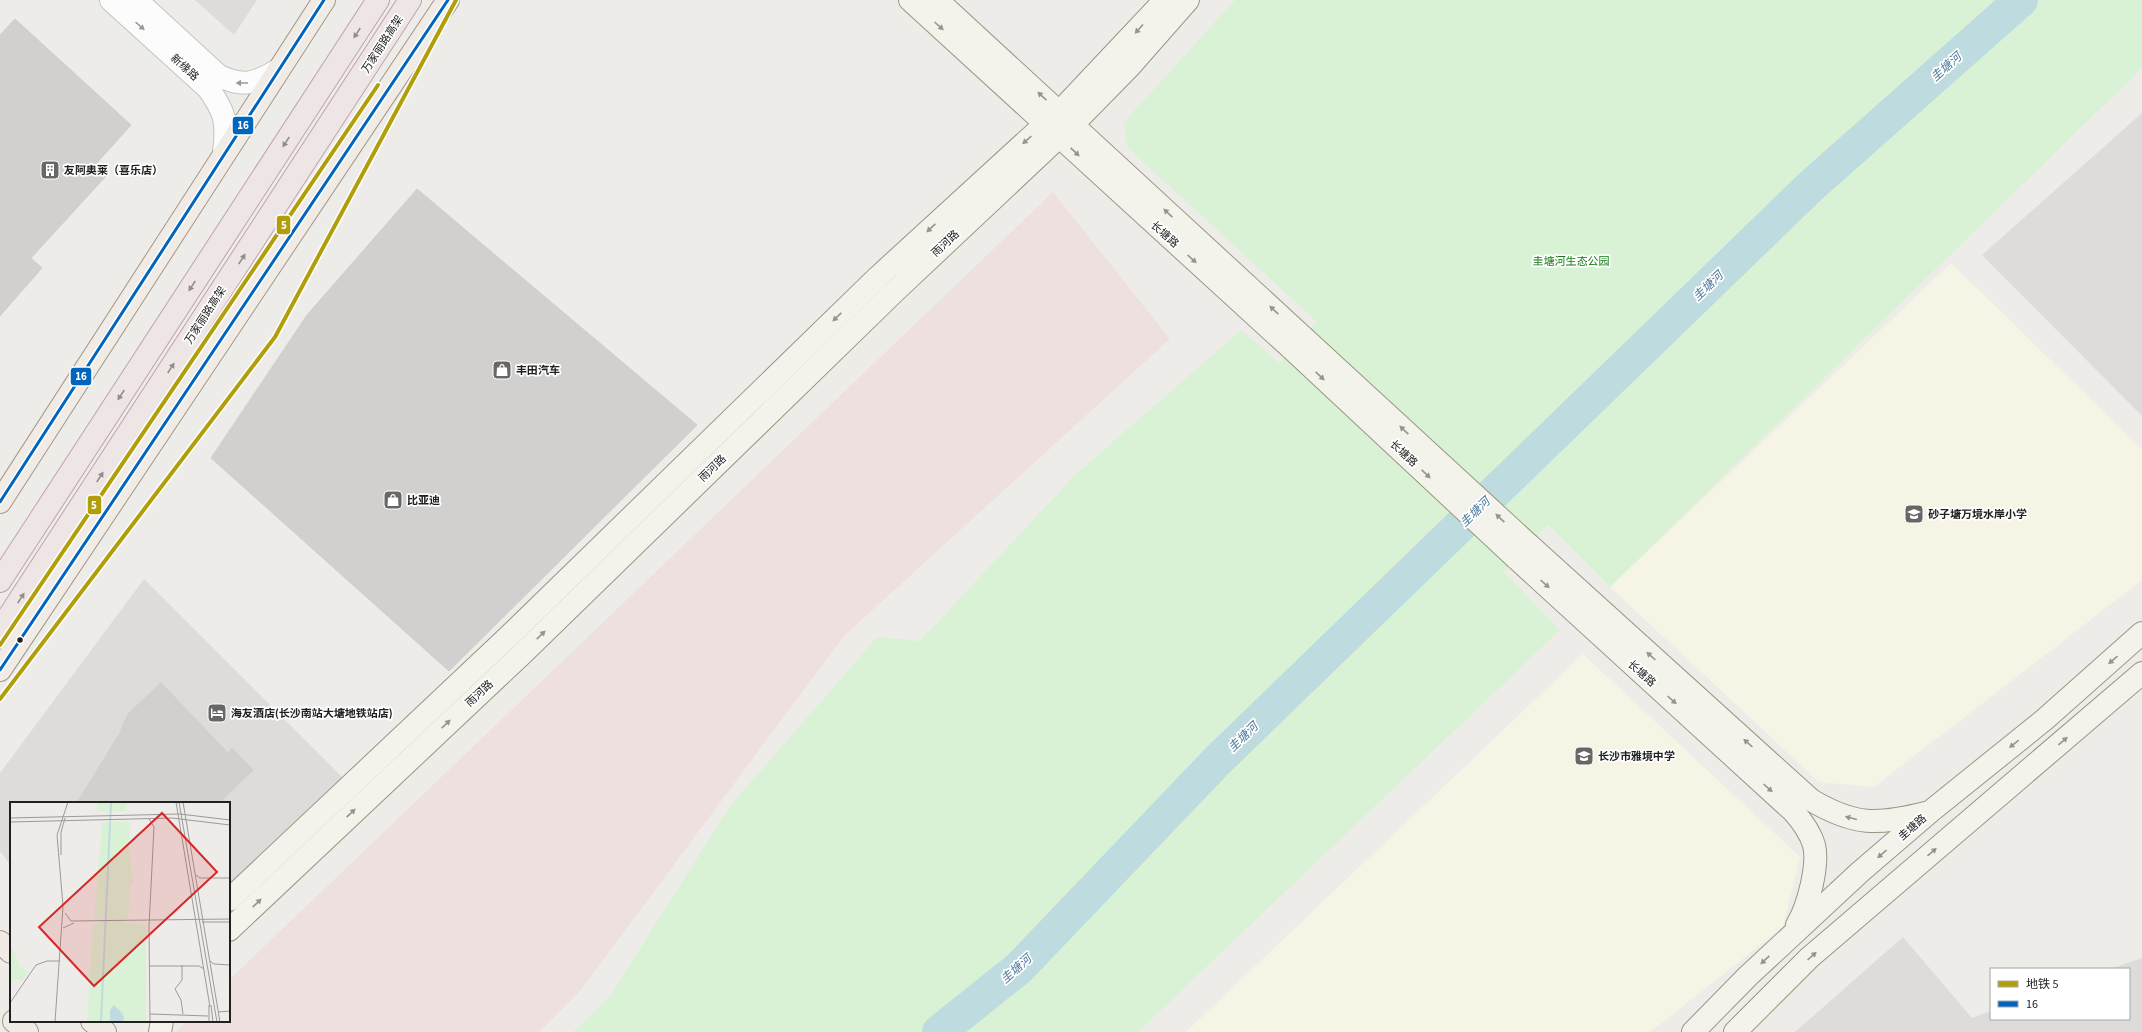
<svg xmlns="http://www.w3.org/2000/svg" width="2142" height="1032" font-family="'Source Sans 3','Noto Sans SC',sans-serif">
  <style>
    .residential { fill: #dddcda }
    .commercial { fill: #efe0e0 }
    .education { fill: #f6f4e5 }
    .park { fill: #d9f2d6 }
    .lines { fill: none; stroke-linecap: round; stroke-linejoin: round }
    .river { stroke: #bedbdf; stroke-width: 34 }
    .building { fill: #d2d0ce; stroke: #d1cdca }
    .tertiary-casing { stroke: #c5c4c3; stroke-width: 24 }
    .secondary-casing { stroke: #979782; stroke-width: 24 }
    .primary-casing { stroke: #a39787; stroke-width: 24 }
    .trunk-casing { stroke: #c1a1ad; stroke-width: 24 }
    .tertiary { stroke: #fcfcfc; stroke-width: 22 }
    .secondary { stroke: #f3f3ec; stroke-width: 22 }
    .primary { stroke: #f1ebe6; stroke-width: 22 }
    .trunk { stroke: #eee6e4; stroke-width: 22 }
    .secondary-bridge-casing { stroke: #979782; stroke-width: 24; stroke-linecap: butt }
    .secondary-bridge { stroke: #f3f3ec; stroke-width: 22 }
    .bus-1-casing { stroke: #fff; stroke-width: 6 }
    .bus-1 { stroke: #0065bd; stroke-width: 3 }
    .metro-1-casing { stroke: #fff; stroke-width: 7 }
    .metro-1 { stroke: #b19e0b; stroke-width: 4 }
    .oneway { fill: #999 }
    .oneway2 { fill: #949490 }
    .oneway3 { fill: #918d8c }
    .bus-dot { fill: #202020; stroke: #fff; stroke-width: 1.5 }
    .labels { text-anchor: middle; stroke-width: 3.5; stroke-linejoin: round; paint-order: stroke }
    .street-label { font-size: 11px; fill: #202020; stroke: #fff }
    .poi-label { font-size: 11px; font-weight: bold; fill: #202020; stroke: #fff; text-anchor: start }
    .park-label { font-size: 11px; fill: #127a12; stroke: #fff }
    .water-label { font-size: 12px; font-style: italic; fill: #4a799c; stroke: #fff }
    .inset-river { fill: none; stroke: #bedbdf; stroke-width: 2 }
    .inset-road { fill: none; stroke: #9c9a99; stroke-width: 1 }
    .view { fill: #d62828; fill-opacity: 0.15; stroke: #d62828; stroke-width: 2 }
    .inset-edge { fill: none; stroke: #202020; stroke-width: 2 }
    .line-badge { stroke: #fff; stroke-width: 1.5 }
    .badge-label { font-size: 11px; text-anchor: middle; font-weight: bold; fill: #fff }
  </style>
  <rect width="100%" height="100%" fill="#eeece9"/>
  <!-- residential -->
  <g class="residential">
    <path d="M195 0H257L234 35Z"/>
    <path d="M2142 113V416L1982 255Z"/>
    <path d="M144 579 342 777 229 884V803H11V866L0 851V773Z"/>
    <path d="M1903 937 1972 1018 1991 1011V1019H2129V969H2110L2142 958V1032H1795Z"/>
  </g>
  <!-- commercial -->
  <path class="commercial" d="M1053 192 1170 339 844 636 580 991 539 1032H175L187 1021H229V980Z"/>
  <!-- education -->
  <g class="education">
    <path d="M1951 263 2142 449V580L1874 787 1819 782 1610 587Z"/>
    <path d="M1583 654 1800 857 1783 927 1650 1032H1186Z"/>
  </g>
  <!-- park -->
  <path class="park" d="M1235 0H2142V68L1610 587 1548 525 1504 572 1560 630 1138 1032H573L610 996 730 806 877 637 920 641 1076 474 1241 330 1279 363 1317 322 1127 147 1124 122Z"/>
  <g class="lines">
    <!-- river -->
    <path class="river" d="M939 1032 1019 968 1217 761 1811 186 2021 0"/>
  </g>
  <!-- building -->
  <g class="building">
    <path d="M15 19 131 125 95 165 107 175 31 258 42 268 0 316V35Z"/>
    <path d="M417 189 697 425 449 671 211 458 307 315Z"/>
    <path d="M161 683 228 753 232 748 253 770 219 803H77L120 733 128 714Z"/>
  </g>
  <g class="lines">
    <!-- tertiary casing -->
    <g class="tertiary-casing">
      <g id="tertiary">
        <path d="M111 0 208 88C225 112 228 122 224 152"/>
        <path d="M136 0 219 76C243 87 255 84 278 70"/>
      </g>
    </g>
    <!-- secondary casing -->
    <g class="secondary-casing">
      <g id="secondary">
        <path d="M910 0 1292 349"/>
        <path d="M937 0 1303 337"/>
        <path d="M1529 545 1811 800C1855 826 1877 825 1926 813"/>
        <path d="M1516 558 1793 811C1802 821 1810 832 1814 845 1819 865 1808 907 1797 925"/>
        <path d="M229 900 508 637 878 277 1067 104 1165 0"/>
        <path d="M229 930 523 653 894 292 1081 116 1130 66 1188 0"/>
        <path d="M160 1032 162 1021"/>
        <path d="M1693 1032 1748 976 1860 872 1931 811 2044 720 2142 633"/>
        <path d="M1735 1032 1809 958 2142 673"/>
      </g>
    </g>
    <!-- primary casing -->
    <g class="primary-casing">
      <g id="primary">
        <path d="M0 502 324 0"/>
        <path d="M0 670 448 0"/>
        <path d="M0 942 11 952"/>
        <path d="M14 1021 27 1032"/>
        <path d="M92 1021 105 1032"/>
      </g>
    </g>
    <!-- trunk casing -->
    <g class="trunk-casing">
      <g id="trunk">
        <path d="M0 581 378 0"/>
        <path d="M0 630 410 0"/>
      </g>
    </g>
    <!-- tertiary -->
    <use href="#tertiary" class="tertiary"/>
    <!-- secondary -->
    <use href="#secondary" class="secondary"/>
    <!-- primary -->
    <use href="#primary" class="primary"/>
    <!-- trunk -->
    <use href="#trunk" class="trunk"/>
    <!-- secondary-bridge casing -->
    <g class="secondary-bridge-casing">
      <g id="secondary-bridge">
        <path d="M1303 337 1529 545"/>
        <path d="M1292 349 1516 558"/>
      </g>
    </g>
    <!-- secondary-bridge -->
    <use href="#secondary-bridge" class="secondary-bridge"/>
    <!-- bus-1 casing -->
    <g class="bus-1-casing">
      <g id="bus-1">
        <path d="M0 502 324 0"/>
        <path d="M0 670 448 0"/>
      </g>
    </g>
    <!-- bus-1 -->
    <use href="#bus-1" class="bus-1"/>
    <!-- metro-1 casing -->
    <g class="metro-1-casing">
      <g id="metro-1">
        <path d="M0 645 378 85"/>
        <path d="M0 699 275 337 456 0"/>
      </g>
    </g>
    <!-- metro-1 -->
    <use href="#metro-1" class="metro-1"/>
  </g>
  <!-- one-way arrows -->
  <defs><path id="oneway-solid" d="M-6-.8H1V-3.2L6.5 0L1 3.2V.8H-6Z"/></defs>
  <g class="oneway">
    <use href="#oneway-solid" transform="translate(140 26) rotate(42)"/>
    <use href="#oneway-solid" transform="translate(242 83) rotate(-180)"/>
  </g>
  <g class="oneway2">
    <use href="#oneway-solid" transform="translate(939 26) rotate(42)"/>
    <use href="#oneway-solid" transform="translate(1139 29) rotate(132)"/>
    <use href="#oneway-solid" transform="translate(1042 96) rotate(-137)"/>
    <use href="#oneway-solid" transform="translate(1027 140) rotate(138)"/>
    <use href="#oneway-solid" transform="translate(1075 152) rotate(43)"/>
    <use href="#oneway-solid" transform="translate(1168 213) rotate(-137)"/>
    <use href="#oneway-solid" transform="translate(931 228) rotate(137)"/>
    <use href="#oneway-solid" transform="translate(1192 259) rotate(42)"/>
    <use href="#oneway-solid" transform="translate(1274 310) rotate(-137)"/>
    <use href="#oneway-solid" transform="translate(837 317) rotate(136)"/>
    <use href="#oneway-solid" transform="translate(1320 376) rotate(43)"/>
    <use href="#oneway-solid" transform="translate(1404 430) rotate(-137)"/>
    <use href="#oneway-solid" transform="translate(1426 474) rotate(43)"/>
    <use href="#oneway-solid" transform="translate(1500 518) rotate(-137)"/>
    <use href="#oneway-solid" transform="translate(1545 584) rotate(42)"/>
    <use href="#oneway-solid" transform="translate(541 635) rotate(-44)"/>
    <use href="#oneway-solid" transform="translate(1651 656) rotate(-138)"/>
    <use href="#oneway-solid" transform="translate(2113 660) rotate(139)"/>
    <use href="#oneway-solid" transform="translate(1672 700) rotate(42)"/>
    <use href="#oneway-solid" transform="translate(446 724) rotate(-43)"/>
    <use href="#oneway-solid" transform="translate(2063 741) rotate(-40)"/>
    <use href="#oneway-solid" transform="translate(1748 743) rotate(-138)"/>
    <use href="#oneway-solid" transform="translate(2014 744) rotate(141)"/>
    <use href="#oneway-solid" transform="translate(1768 788) rotate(42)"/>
    <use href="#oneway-solid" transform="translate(351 813) rotate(-43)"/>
    <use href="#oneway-solid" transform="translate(1851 818) rotate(-166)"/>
    <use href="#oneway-solid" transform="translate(1932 852) rotate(-41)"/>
    <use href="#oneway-solid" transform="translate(1882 854) rotate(139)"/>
    <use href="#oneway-solid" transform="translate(257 903) rotate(-44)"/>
    <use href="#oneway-solid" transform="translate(1812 956) rotate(-42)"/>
    <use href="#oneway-solid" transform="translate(1765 960) rotate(137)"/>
  </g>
  <g class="oneway3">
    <use href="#oneway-solid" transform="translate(357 33) rotate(123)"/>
    <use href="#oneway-solid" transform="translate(286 142) rotate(123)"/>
    <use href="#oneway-solid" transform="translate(242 259) rotate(-57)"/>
    <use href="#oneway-solid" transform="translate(192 286) rotate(123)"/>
    <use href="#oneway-solid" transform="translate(171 368) rotate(-57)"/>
    <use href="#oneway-solid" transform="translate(121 395) rotate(123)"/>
    <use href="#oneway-solid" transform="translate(100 477) rotate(-57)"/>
    <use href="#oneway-solid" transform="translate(21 598) rotate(-57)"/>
  </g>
  <!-- icons -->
  <defs>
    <g id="building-square" transform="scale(1)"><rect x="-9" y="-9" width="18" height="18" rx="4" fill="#686766" stroke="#fff"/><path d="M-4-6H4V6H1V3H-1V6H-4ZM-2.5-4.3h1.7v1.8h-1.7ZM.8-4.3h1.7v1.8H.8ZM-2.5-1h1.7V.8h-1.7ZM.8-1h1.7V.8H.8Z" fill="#fff"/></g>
    <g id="shop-square" transform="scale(1)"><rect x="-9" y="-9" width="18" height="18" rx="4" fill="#686766" stroke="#fff"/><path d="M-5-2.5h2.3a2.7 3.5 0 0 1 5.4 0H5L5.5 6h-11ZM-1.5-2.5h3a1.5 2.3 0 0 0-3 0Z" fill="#fff"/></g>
    <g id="school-square" transform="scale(1)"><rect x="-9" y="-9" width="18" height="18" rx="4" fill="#686766" stroke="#fff"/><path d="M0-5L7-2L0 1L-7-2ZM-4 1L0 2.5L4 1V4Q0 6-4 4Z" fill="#fff"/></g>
    <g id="hotel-square" transform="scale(1)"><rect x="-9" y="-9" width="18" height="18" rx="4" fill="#686766" stroke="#fff"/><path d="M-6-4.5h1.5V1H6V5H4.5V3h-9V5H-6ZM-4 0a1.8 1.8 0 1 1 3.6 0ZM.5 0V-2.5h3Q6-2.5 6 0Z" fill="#fff"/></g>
  </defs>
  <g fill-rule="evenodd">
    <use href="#building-square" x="50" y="170"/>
    <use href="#shop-square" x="502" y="370"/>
    <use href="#shop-square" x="393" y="500"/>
    <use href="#school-square" x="1914" y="514"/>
    <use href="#hotel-square" x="217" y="713"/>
    <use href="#school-square" x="1584" y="756"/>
  </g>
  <!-- markers -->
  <circle class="bus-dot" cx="20" cy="640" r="3.5"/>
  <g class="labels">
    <!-- street labels -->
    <g class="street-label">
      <text transform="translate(382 44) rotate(-57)" y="4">万家丽路高架</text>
      <text transform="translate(185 67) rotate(42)" y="4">新缘路</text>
      <text transform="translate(1165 234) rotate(42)" y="4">长塘路</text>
      <text transform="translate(945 243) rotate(-43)" y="4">雨河路</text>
      <text transform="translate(205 315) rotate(-57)" y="4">万家丽路高架</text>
      <text transform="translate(1404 453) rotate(43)" y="4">长塘路</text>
      <text transform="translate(712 468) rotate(-44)" y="4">雨河路</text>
      <text transform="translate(1642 673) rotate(42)" y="4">长塘路</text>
      <text transform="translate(479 693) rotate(-43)" y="4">雨河路</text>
      <text transform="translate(1912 827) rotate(-41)" y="4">圭塘路</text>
    </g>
    <!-- poi labels -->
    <g class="poi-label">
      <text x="64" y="174">友阿奥莱（喜乐店）</text>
      <text x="516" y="374">丰田汽车</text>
      <text x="407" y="504">比亚迪</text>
      <text x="1928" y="518">砂子塘万境水岸小学</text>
      <text x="231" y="717">海友酒店(长沙南站大塘地铁站店)</text>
      <text x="1598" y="760">长沙市雅境中学</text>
    </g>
    <!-- park labels -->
    <g class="park-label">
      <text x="1571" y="265">圭塘河生态公园</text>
    </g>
    <!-- water labels -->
    <g class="water-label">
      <text transform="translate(1946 67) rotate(-42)" y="4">圭塘河</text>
      <text transform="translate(1708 286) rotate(-44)" y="4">圭塘河</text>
      <text transform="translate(1475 512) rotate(-44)" y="4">圭塘河</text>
      <text transform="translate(1243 737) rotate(-44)" y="4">圭塘河</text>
      <text transform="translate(1016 969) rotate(-42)" y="4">圭塘河</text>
    </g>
  </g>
  <!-- overview -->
  <g transform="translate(10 802)">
    <rect width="220" height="220" fill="#eeece9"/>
    <path d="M87 0H117L116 9 87 10ZM92 20H120L119 46 123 80 120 82 118 117H114V121L136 123V220H77L83 122H90V117H84ZM0 147H3L10 165 18 170 12 179 6 177 0 181Z" fill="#d9f2d6"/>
    <path d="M104 203 112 211 114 216 113 220H100V208Z" fill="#bedbdf"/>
    <path class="inset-river" d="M91 220 101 0"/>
    <path class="inset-road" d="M166 0 200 205M169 0 207 220M173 0 210 220M0 16 170 12 220 18M139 17 144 25 139 124 140 220M0 20 162 16 220 23M51 53V30L55 16M186 73 190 76H220M55 111 61 119 220 117M192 120H220M53 126 64 121M200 159 204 162 220 163M172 163V178L165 187 171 198 173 212M139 164H189L194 167M0 201 26 163 37 159H50M201 203 203 220M208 210 220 209M140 212 198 214M45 220 53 104 47 33 58 0M199 220V203"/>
    <path class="view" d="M152 11 207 70 84 184 29 125Z"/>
    <rect width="220" height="220" class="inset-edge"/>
  </g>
  <g class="line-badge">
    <rect x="232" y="116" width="22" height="19" rx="4" fill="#0065bd"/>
    <rect x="276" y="215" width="15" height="20" rx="4" fill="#b19e0b"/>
    <rect x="70" y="367" width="22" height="19" rx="4" fill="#0065bd"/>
    <rect x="87" y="495" width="15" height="20" rx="4" fill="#b19e0b"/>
  </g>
  <g class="badge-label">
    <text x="243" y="129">16</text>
    <text x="284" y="229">5</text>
    <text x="81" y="380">16</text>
    <text x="94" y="509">5</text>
  </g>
  <!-- legend -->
  <rect x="1990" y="968" width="140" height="52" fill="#ffffff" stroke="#a6a6a6"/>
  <rect x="1998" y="981" width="20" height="6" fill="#b19e0b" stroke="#a6a6a6"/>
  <text x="2026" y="988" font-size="12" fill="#202020">地铁 5</text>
  <rect x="1998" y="1001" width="20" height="6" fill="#0065bd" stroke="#a6a6a6"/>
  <text x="2026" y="1008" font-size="12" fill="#202020">16</text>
</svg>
